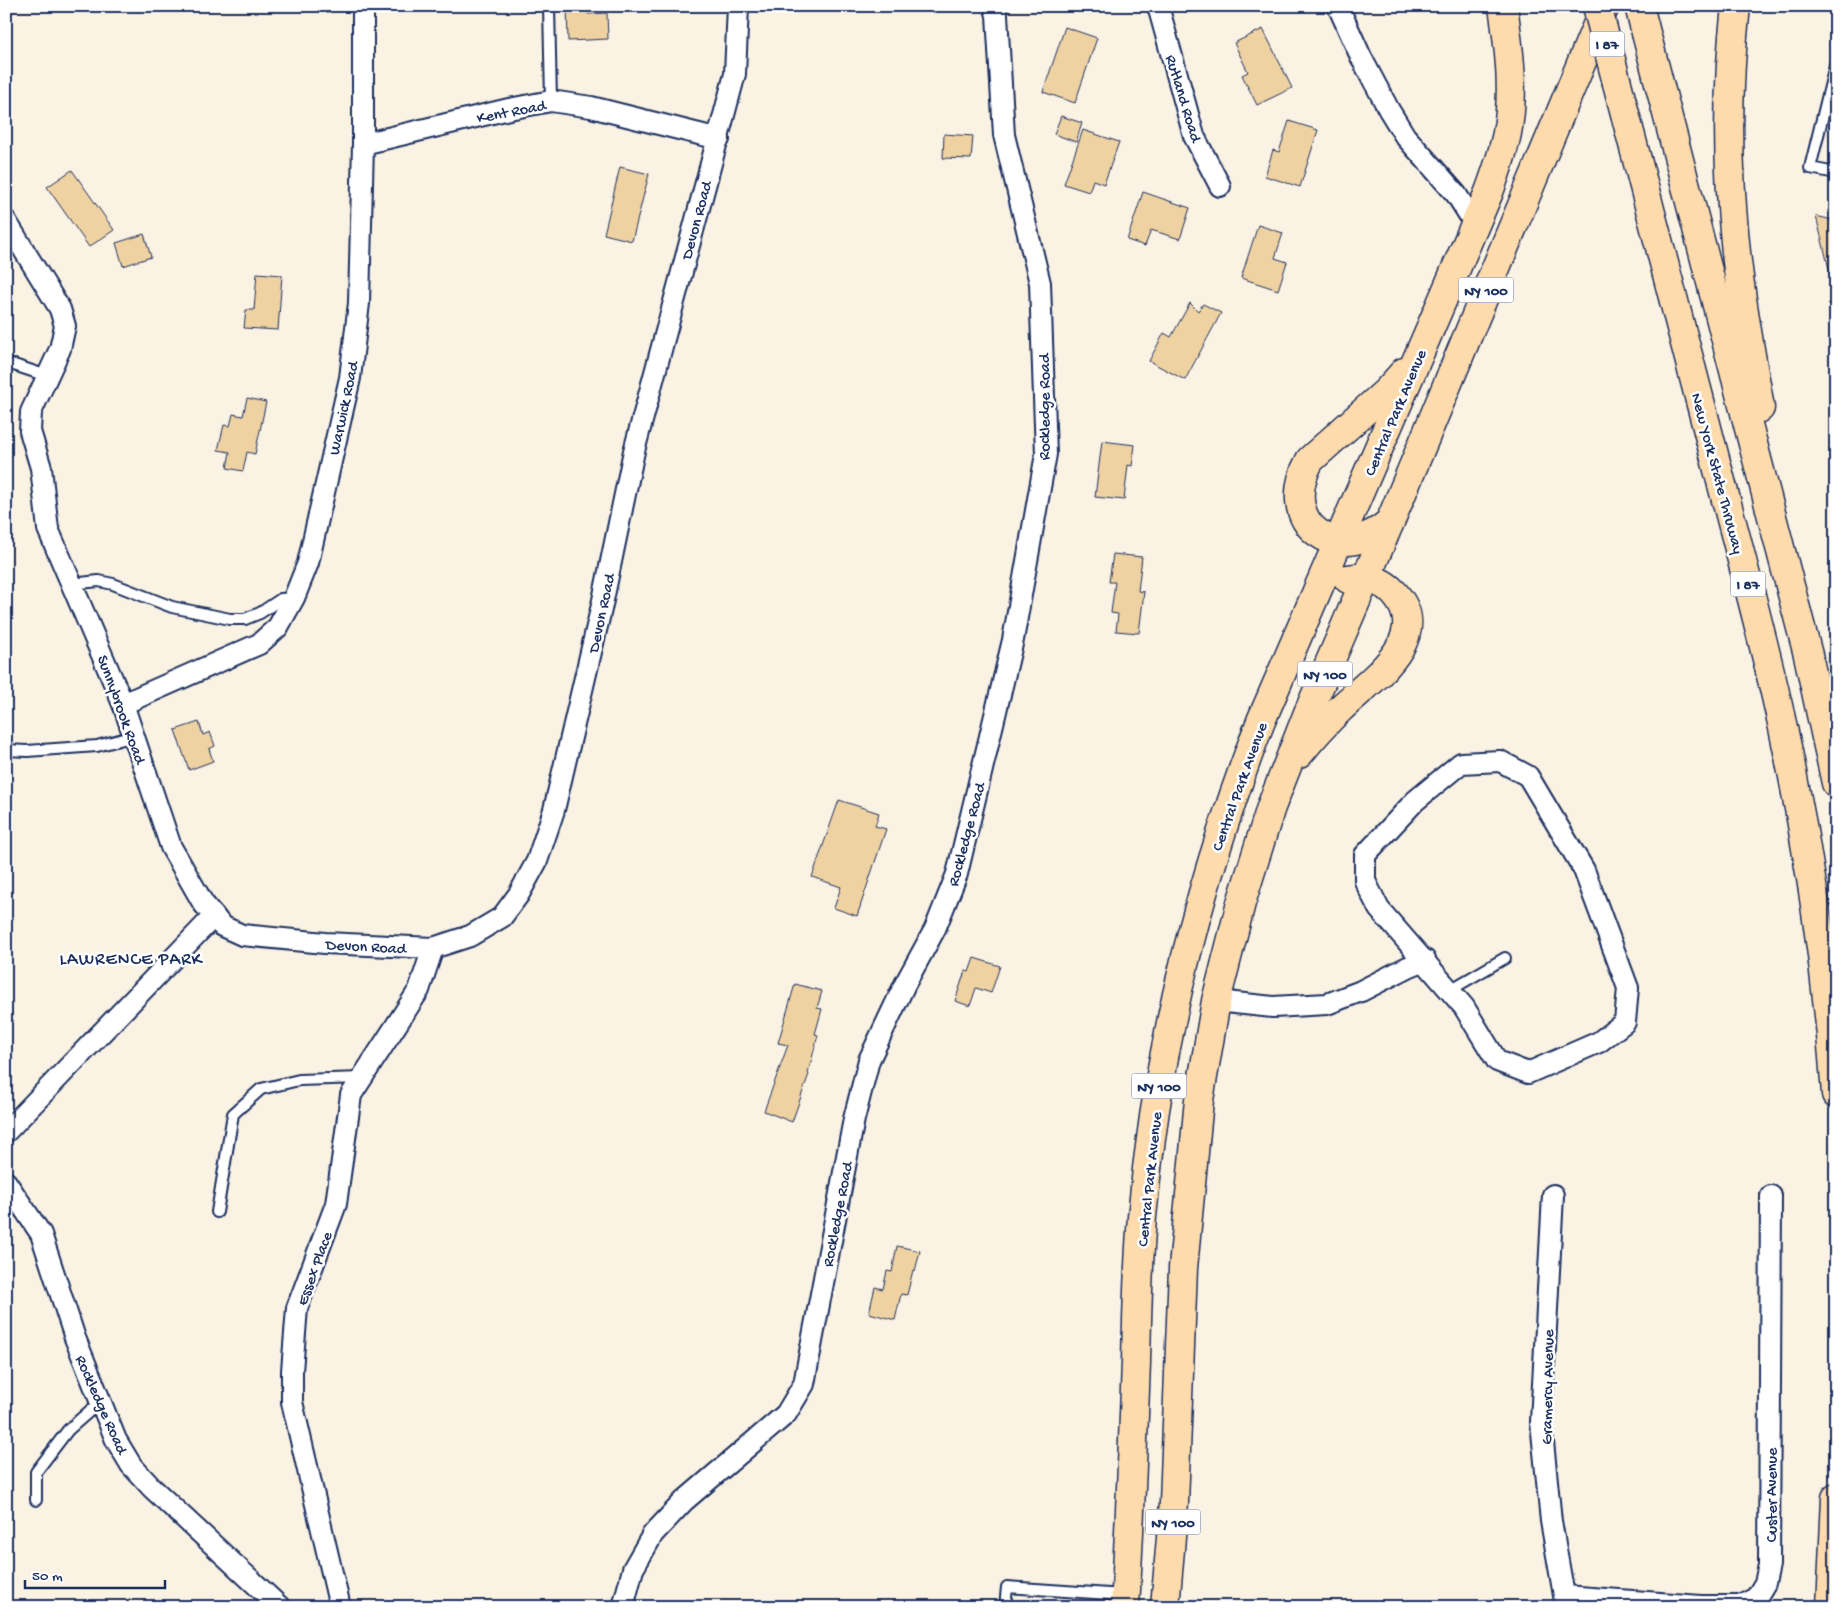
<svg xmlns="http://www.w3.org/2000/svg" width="1842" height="1613" font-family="'Gochi Hand',sans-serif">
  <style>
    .building { fill: #efd2a2; stroke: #1b2f5e }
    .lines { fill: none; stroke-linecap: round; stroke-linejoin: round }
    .lane-casing { stroke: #1b2f5e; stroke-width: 14 }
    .street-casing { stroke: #1b2f5e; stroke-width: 24 }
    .primary-casing { stroke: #1b2f5e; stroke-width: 31 }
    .highway-casing { stroke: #1b2f5e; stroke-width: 31 }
    .lane { stroke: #fff; stroke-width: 10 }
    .street { stroke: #fff; stroke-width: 20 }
    .primary { stroke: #fedbac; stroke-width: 28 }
    .highway { stroke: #fedbac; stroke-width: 28 }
    .highway-bridge-casing { stroke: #1b2f5e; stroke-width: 31; stroke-linecap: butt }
    .highway-bridge { stroke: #fedbac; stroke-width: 28 }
    .labels { text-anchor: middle; stroke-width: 5; stroke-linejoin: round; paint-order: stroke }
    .shield { fill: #fff; stroke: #5f6d8e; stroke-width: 1 }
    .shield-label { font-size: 15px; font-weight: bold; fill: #1b2f5e }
    .street-label { font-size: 16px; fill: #1b2f5e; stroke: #fff }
    .neighbourhood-label { font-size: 18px; letter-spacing: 1px; fill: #1b2f5e; stroke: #fff }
  </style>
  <rect width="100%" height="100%" fill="#faf2e3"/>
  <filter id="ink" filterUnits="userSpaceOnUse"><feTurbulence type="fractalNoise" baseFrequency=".02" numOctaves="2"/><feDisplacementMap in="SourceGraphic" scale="10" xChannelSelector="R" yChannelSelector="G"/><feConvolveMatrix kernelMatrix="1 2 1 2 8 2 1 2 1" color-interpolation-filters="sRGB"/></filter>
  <g filter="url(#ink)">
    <!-- building -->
    <g class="building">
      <path d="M567 6H588V14L607 13 608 39 568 41Z"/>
      <path d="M1065 27 1097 38 1075 103 1043 92Z"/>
      <path d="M1263 29 1292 88 1257 105 1242 75 1248 72 1234 43Z"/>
      <path d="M1061 116 1082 123 1076 142 1054 134Z"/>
      <path d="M1289 121 1318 130 1300 187 1265 176 1273 150 1279 152Z"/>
      <path d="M1083 130 1119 142 1104 184 1093 180 1089 192 1064 184Z"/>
      <path d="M944 134 973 136 971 159 943 158Z"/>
      <path d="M620 167 649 174 632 241 604 234Z"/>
      <path d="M72 170 114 230 89 247 47 187Z"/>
      <path d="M1143 192 1190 208 1180 239 1151 230 1145 246 1127 240Z"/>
      <path d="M1816 216 1836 221V273H1830Z"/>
      <path d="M1258 225 1283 233 1275 258 1287 262 1278 290 1241 278Z"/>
      <path d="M144 234 151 257 123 266 116 243Z"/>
      <path d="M257 273 282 275 278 330 244 328 246 310H254Z"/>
      <path d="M1190 303 1198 311 1203 304 1221 313 1185 380 1149 361 1164 333 1171 337Z"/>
      <path d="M247 398 266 402 255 454 247 452 243 471 227 468 230 452 218 450 224 425 230 426 233 414 243 416Z"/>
      <path d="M1102 441 1135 445 1132 466 1128 465 1124 500 1095 497Z"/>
      <path d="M1113 554 1142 557 1138 591 1144 592 1139 633 1116 631 1118 614 1111 613 1115 582H1109Z"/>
      <path d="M199 722 203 735 210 732 215 746 209 749 213 761 189 770 175 730Z"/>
      <path d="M839 800 879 813 875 826 886 829 857 916 834 908 841 887 812 877Z"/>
      <path d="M974 958 1000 966 991 993 976 988 970 1006 955 1001 965 971 969 972Z"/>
      <path d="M795 984 822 991 817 1008 822 1009 815 1034 818 1035 808 1073 809 1074 792 1122 764 1111 788 1045 778 1043Z"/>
      <path d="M897 1246 920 1251 915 1271 913 1270 907 1295 901 1294 895 1320 869 1313 875 1287 883 1289 887 1271 892 1272Z"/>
    </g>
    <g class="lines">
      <!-- lane casing -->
      <g class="lane-casing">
        <g id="lane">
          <path d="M549 6 551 101"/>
          <path d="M1836 62 1810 168 1836 173"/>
          <path d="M6 365H14L47 376"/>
          <path d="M71 584 99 581 113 584 172 607 230 619H245L260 613 281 599 294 598"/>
          <path d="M6 750 27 751 97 746 134 736"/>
          <path d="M1450 990 1505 958"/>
          <path d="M217 1212 233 1114 261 1089 299 1080 362 1078"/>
          <path d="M36 1500V1472L68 1430 100 1402"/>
          <path d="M1005 1607 1007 1587 1124 1595"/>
        </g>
      </g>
      <!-- street casing -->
      <g class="street-casing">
        <g id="street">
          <path d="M1158 6 1194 136 1220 186"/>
          <path d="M1338 6 1361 57 1389 110 1405 136 1456 194 1475 224"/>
          <path d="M363 144 509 109 551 101 591 107 719 139"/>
          <path d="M6 221 60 309 65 326 60 349 31 412 30 431 41 468 48 529 123 704 171 847 203 903 222 926 242 935 325 943 433 948 470 936 502 917 519 894 537 861 554 810 602 605 634 451 735 74 738 6"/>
          <path d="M123 704 259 644 278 627 294 598 308 563 350 378 359 303 363 144V6"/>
          <path d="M1500 761 1528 776 1584 870 1628 988 1625 1022 1599 1042 1528 1073 1497 1061 1464 1007 1379 909 1365 881V855L1415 801 1461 763Z"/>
          <path d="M1216 1001 1273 1007 1327 1004 1361 991 1408 967 1425 960"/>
          <path d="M6 1132 214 916"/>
          <path d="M6 1182 41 1234 75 1338 116 1440 131 1465 152 1488 280 1607"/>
          <path d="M1553 1195 1541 1422 1551 1521 1566 1607"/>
          <path d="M1565 1596 1701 1606H1740L1756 1598 1765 1583 1769 1565 1771 1196"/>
          <path d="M340 1607 292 1402V1371L297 1308 336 1204 351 1095 419 990 433 948"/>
          <path d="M623 1607 633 1569 653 1534 684 1501 786 1414 804 1384 854 1119 869 1060 905 984 935 929 957 874 1013 640 1046 454 1040 283 1004 135 997 15 994 6"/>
        </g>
      </g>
      <!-- primary casing -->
      <g class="primary-casing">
        <g id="primary">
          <path d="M1390 522C1337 568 1275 524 1310 460L1386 392 1404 372"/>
          <path d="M1299 754C1312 738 1325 723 1340 709 1370 680 1435 638 1394 593 1382 580 1366 575 1348 579"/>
          <path d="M1125 1607C1130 1525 1133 1444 1136 1362 1137 1314 1138 1266 1142 1217 1157 1046 1199 881 1261 721L1489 192C1496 173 1503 153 1507 133 1515 92 1509 48 1503 6"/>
          <path d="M1165 1607 1174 1503 1183 1268 1199 1100 1216 1001 1241 903 1271 807 1308 713 1390 522 1605 6"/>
        </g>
      </g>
      <!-- highway casing -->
      <g class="highway-casing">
        <g id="highway">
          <path d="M1639 6 1808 655 1836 783"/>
          <path d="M1736 6C1727 85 1727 164 1735 242 1740 298 1751 353 1760 408"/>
          <path d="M1617 83C1650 210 1683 338 1717 466 1740 553 1764 640 1783 728 1809 849 1827 971 1836 1094"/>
          <path d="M1831 1607 1836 1498"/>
        </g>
      </g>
      <!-- lane -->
      <use href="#lane" class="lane"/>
      <!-- street -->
      <use href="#street" class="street"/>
      <!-- primary -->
      <use href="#primary" class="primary"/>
      <!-- highway -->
      <use href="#highway" class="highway"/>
      <!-- highway-bridge casing -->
      <g class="highway-bridge-casing">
        <path id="highway-bridge" d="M1597 6 1617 83"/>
      </g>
      <!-- highway-bridge -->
      <use href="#highway-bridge" class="highway-bridge"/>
    </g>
  </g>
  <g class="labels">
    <!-- shield labels -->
    <g class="shield">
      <rect x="1589.5" y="31.5" width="35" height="25" rx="4"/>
      <rect x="1458.5" y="277.5" width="55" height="25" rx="4"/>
      <rect x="1730.5" y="571.5" width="35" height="25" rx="4"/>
      <rect x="1297.5" y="661.5" width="55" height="25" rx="4"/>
      <rect x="1131.5" y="1073.5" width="55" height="25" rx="4"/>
      <rect x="1145.5" y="1509.5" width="55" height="25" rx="4"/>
    </g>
    <g class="shield-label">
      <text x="1607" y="49">I 87</text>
      <text x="1486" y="295">NY 100</text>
      <text x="1748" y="589">I 87</text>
      <text x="1325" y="679">NY 100</text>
      <text x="1159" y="1091">NY 100</text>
      <text x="1173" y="1527">NY 100</text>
    </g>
    <!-- street labels -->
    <g class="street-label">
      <text transform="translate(1185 98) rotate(73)" y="6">Rutland Road</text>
      <text transform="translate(511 110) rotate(-11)" y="6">Kent Road</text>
      <text transform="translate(695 220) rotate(-75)" y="6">Devon Road</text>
      <text transform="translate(1043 407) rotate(-90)" y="6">Rockledge Road</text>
      <text transform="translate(342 408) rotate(-78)" y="6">Warwick Road</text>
      <text transform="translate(1394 412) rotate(-67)" y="6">Central Park Avenue</text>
      <text transform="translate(1719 473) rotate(75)" y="6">New York State Thruway</text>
      <text transform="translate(600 613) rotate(-78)" y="6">Devon Road</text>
      <text transform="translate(123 709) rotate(70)" y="6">Sunnybrook Road</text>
      <text transform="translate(1238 786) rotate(-70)" y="6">Central Park Avenue</text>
      <text transform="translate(965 834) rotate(-75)" y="6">Rockledge Road</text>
      <text transform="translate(366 945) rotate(3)" y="6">Devon Road</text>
      <text transform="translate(1148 1179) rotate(-84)" y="6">Central Park Avenue</text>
      <text transform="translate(836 1214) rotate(-79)" y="6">Rockledge Road</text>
      <text transform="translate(313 1268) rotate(-70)" y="6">Essex Place</text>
      <text transform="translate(1546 1387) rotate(-89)" y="6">Gramercy Avenue</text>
      <text transform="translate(103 1404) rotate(66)" y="6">Rockledge Road</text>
      <text transform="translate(1770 1495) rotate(-90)" y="6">Custer Avenue</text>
    </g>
    <!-- neighbourhood labels -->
    <g class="neighbourhood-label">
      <text x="131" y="964">LAWRENCE PARK</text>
    </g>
  </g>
  <!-- margin -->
  <rect width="1842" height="1613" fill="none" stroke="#fff" stroke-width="25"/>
  <rect x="12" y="12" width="1817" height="1588" fill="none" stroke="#1b2f5e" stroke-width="2" filter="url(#ink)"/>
  <!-- scale -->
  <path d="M25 1580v8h140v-8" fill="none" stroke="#1b2f5e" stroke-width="2.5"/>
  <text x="32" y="1580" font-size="15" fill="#1b2f5e" stroke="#ffffff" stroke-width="4" paint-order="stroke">50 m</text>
</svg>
